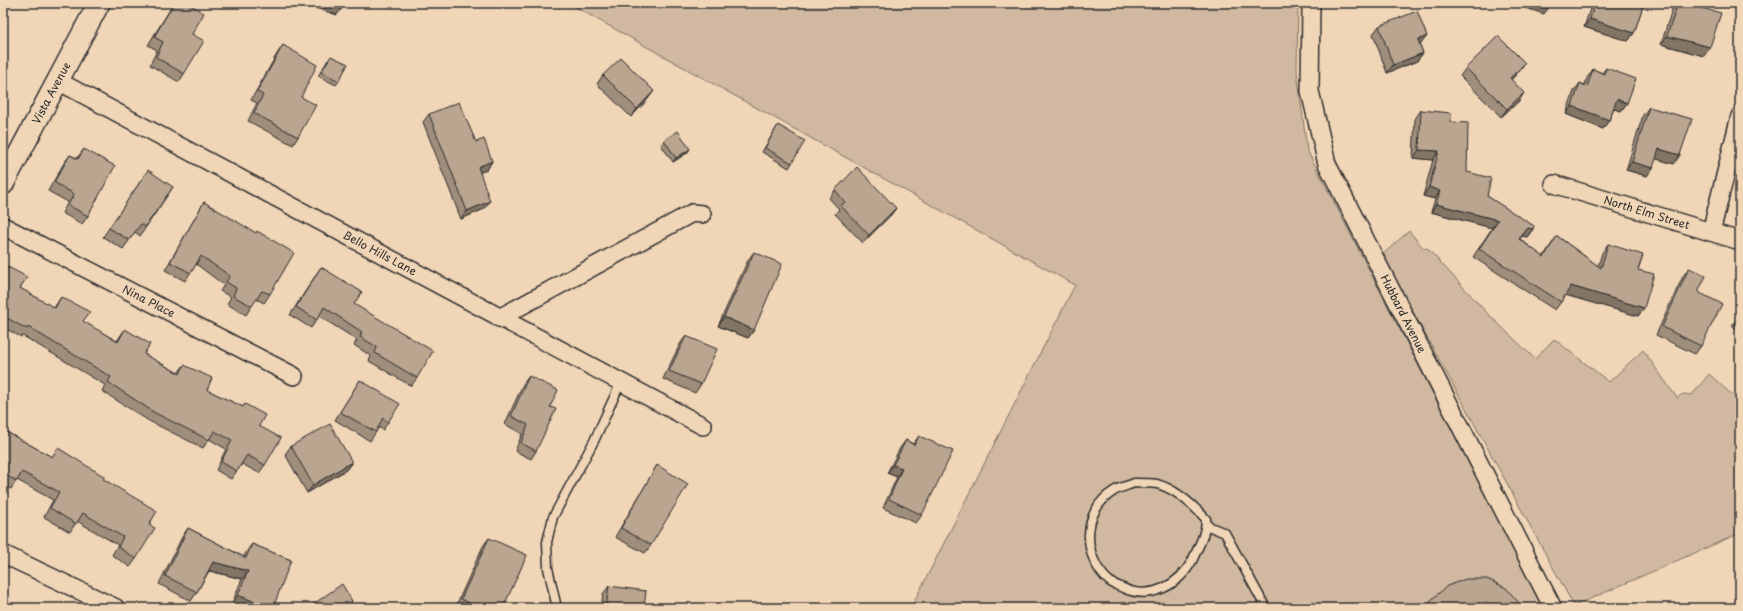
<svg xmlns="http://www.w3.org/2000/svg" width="1743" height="611" font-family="'Playpen Sans',sans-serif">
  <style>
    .green { fill: #d0b9a0; stroke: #7e7266 }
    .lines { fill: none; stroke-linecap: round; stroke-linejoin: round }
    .service-casing { stroke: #2b2b2b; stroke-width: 11 }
    .minor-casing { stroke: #2b2b2b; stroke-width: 20 }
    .tertiary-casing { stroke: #2b2b2b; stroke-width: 24 }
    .service { stroke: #f0d5b7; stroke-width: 8 }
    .minor { stroke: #f0d5b7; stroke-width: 17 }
    .tertiary { stroke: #f0d5b7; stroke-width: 21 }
    .wall { fill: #a08e7c; stroke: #2b2b2b }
    .shaded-wall { fill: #827465; stroke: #2b2b2b }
    .building { fill: #baa590; stroke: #2b2b2b }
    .labels { text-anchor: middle; stroke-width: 4; stroke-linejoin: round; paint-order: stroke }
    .street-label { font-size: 11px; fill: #2b2b2b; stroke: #f0d5b7 }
  </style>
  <rect width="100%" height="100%" fill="#f0d5b7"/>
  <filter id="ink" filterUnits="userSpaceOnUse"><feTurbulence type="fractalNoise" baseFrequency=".025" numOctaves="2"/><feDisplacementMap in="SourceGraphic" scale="8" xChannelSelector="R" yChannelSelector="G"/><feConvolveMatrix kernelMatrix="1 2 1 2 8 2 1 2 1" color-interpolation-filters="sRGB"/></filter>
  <g filter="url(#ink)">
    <!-- green -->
    <g class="green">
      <path d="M568 3H1298L1297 71 1307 150 1544 608H911L1075 285Z"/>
      <path d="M1409 231 1424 249 1427 248 1489 315 1535 359 1554 339 1609 382 1643 350 1677 398 1683 394 1692 395 1709 374 1740 402V533L1574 606 1382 255Z"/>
    </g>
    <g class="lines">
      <!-- service casing -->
      <g class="service-casing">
        <g id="service">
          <path d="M1134 483C1141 483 1150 483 1157 484 1176 489 1193 505 1206 519 1206 534 1199 545 1193 559 1180 585 1150 601 1123 588 1118 586 1113 584 1109 581 1082 557 1081 511 1114 491 1120 487 1128 486 1134 483Z"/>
          <path d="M1206 525 1225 533 1266 608"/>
          <path d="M557 608 548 568 547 542 553 517 594 441 621 382"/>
        </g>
      </g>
      <!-- minor casing -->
      <g class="minor-casing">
        <g id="minor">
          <path id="s1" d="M1311 3 1310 91 1327 164 1553 608"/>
          <path id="s2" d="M58 81 703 426"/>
          <path id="s3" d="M1554 184 1740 241"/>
          <path id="s4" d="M3 226 294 376"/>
          <path d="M1711 232 1740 116"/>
          <path d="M499 318 692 213 702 214"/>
          <path d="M3 554 116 608"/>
        </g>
      </g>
      <!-- tertiary casing -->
      <g class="tertiary-casing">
        <g id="tertiary">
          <path id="s5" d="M3 184 99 3"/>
        </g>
      </g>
      <!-- service -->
      <use href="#service" class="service"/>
      <!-- minor -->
      <use href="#minor" class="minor"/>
      <!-- tertiary -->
      <use href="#tertiary" class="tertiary"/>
    </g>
    <!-- wall -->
    <g class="wall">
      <path d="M174 3H188L192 34 184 74 179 82 150 65 157 50 148 45Z"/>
      <path d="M1592 3H1644L1634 33 1628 41 1584 27Z"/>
      <path d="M1674 3H1698L1697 7 1704 56 1661 44Z"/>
      <path d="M1379 26 1421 44 1420 45 1423 53 1417 61 1387 73 1373 34Z"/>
      <path d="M283 45 301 97 298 137 293 145 248 121 257 103 251 100 277 54Z"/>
      <path d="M328 60 339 81 336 85 318 76Z"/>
      <path d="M1466 68 1519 71 1511 80 1519 101 1501 117 1460 76Z"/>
      <path d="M1606 68 1627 103 1621 111 1614 109 1609 120 1603 129 1566 114 1574 91 1580 83 1585 85 1587 78 1593 69 1602 73Z"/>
      <path d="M603 75 648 99 631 117 597 84Z"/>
      <path d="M1649 107 1674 164 1656 158 1647 176 1626 170 1643 115Z"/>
      <path d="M1421 110 1451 122 1467 172 1487 196 1533 229 1527 237 1522 236 1520 239 1543 257 1557 236 1598 266 1602 253 1608 244 1638 270 1644 308 1638 316 1566 295 1555 310 1473 257 1492 228 1431 212 1435 199 1423 196 1433 160 1413 158 1415 119Z"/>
      <path d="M429 114 476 142 492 161 487 170 480 172 484 209 461 219 423 122Z"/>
      <path d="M778 125 792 163 789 168 762 152Z"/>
      <path d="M664 140 687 153 673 162 661 145Z"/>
      <path d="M84 149 88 216 82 224 62 213 68 202 48 191 64 163 70 155 77 158Z"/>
      <path d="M142 179 173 187 140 236 135 232 123 249 103 237Z"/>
      <path d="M835 190 896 208 890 216 863 243 835 214 839 209 829 198Z"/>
      <path d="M204 202 270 294 264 303 256 299 246 315 227 304 231 297 220 291 224 285 196 264 185 281 165 270 199 211Z"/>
      <path d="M754 252V330L748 338 718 326 748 260Z"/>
      <path d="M8 267 20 288 54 308 61 297 83 322 117 341 125 329 144 354 178 373 184 365 207 390 243 407 245 404 259 426 265 465 259 473 242 464 231 479 216 470 226 449 209 439 203 448 149 421 102 391 105 385 23 336 21 337 3 327V274Z"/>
      <path d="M321 267 354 304 417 378 411 386 369 361 371 356 354 345 357 340 319 316 311 328 290 315Z"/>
      <path d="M1689 268 1698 292 1701 346 1695 354 1656 335 1683 276Z"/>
      <path d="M1740 312V330L1732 326Z"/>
      <path d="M686 336 701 384 695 393 663 379 680 344Z"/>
      <path d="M529 376 550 407 536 451 531 459 515 451 522 434 505 424 523 384Z"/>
      <path d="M360 380 388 422 383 430 378 427 376 432 370 441 335 420Z"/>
      <path d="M3 430 52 457 58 448 103 479 149 525 136 559 130 567 112 555 118 545 77 521 70 532 44 517 53 500 17 480 11 489 3 485Z"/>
      <path d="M919 436 922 515 916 523 883 508 897 477 887 473 900 448 906 440 913 444Z"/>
      <path d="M291 446 352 462 346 470 307 493 285 454Z"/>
      <path d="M657 465 651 545 645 553 615 537 652 474Z"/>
      <path d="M188 528 244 557 246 552 252 544 291 560 232 603 242 579 209 571 197 592 191 601 159 584 182 537Z"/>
      <path d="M489 538 503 608H455L483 546Z"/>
      <path d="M609 586 644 608H601L603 594Z"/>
    </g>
    <!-- shaded-wall -->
    <g class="shaded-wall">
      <path d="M307 3H332L343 7 337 15 306 5Z"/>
      <path d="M1510 3H1542L1550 6 1544 14Z"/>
      <path d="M1590 19 1634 33 1628 41 1584 27Z"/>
      <path d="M1427 36 1421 44 1412 49 1418 40Z"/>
      <path d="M1667 36 1710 47 1704 56 1661 44Z"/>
      <path d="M1423 53 1417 61 1387 73 1393 65Z"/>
      <path d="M1525 63 1519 71 1504 87 1510 78Z"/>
      <path d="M654 91 648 99 631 117 637 109Z"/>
      <path d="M1524 93 1519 101 1501 117 1507 109Z"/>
      <path d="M1617 99 1627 103 1621 111 1611 108Z"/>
      <path d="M1572 106 1609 120 1603 129 1566 114Z"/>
      <path d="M690 149 687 153 673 162 676 158Z"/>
      <path d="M1659 149 1680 155 1674 164 1653 158Z"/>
      <path d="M1419 150 1439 151 1433 160 1413 158Z"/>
      <path d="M492 161 487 170 472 175 478 167Z"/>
      <path d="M1632 162 1653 168 1647 176 1626 170Z"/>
      <path d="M1429 187 1440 191 1435 199 1423 196Z"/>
      <path d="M490 201 484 209 461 219 467 211Z"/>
      <path d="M1436 204 1498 220 1492 228 1431 212Z"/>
      <path d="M896 208 890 216 863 243 869 235Z"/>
      <path d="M1528 228 1533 229 1527 237 1522 236Z"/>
      <path d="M1571 286 1644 308 1638 316 1565 295Z"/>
      <path d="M724 317 754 330 748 338 718 326Z"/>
      <path d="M352 462 346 470 307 493 313 485Z"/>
      <path d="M893 465 902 468 897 477 887 473Z"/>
      <path d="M213 562 248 571 242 579 207 570Z"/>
      <path d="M238 595 270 608H244L232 603Z"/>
      <path d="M352 601 348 608H343Z"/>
    </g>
    <!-- building -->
    <g class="building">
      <path d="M174 3H188L204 13 192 34 204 41 184 74 156 57 163 42 154 37Z"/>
      <path d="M332 3H344L343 7Z"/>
      <path d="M1542 3H1551L1550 6Z"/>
      <path d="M1595 3H1644L1634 33 1590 19Z"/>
      <path d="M1678 3H1698L1697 7 1721 13 1710 47 1667 36Z"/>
      <path d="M1417 11 1427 36 1418 40 1423 53 1393 65 1379 26Z"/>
      <path d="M1498 36 1525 63 1510 78 1524 93 1507 109 1466 68Z"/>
      <path d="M283 45 317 65 301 97 316 105 298 137 254 113 263 95 257 92Z"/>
      <path d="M331 56 348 64 339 81 321 72Z"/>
      <path d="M621 58 654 91 637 109 603 75Z"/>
      <path d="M1606 68 1636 79 1627 103 1617 99 1609 120 1572 106 1580 83 1587 87 1593 69 1604 74Z"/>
      <path d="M459 102 476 142 484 139 492 161 478 167 490 201 467 211 429 114Z"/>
      <path d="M1649 107 1692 119 1680 155 1659 149 1653 168 1632 162Z"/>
      <path d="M1421 110 1451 113V122L1468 123 1467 172 1491 178 1487 196 1534 226 1533 229 1528 228 1519 239 1544 257 1557 236 1601 268 1608 244 1643 255 1638 270 1654 274 1644 308 1571 286 1561 302 1479 249 1498 220 1436 204 1440 191 1429 187 1439 151 1419 150Z"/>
      <path d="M778 125 805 141 792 163 765 148Z"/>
      <path d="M678 131 690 149 676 158 664 140Z"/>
      <path d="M84 149 115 166 88 216 68 205 74 194 54 182 70 155 78 159Z"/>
      <path d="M857 167 896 208 869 235 841 206 845 202 835 190Z"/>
      <path d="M148 170 173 187 145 227 141 224 129 240 109 228Z"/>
      <path d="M204 202 256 233 257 231 294 253 270 294 262 291 252 306 233 296 236 288 226 282 230 276 201 256 191 273 170 262Z"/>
      <path d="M754 252 782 264 754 330 724 317Z"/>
      <path d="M8 267 27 277 20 288 55 308 61 297 90 312 83 321 118 342 125 329 150 344 144 354 180 374 184 365 212 378 207 390 243 407 245 404 265 415 259 426 281 438 265 465 247 455 237 471 221 462 232 440 214 431 209 440 155 413 108 382 111 377 28 327 27 329 3 316V276Z"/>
      <path d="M321 267 362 292 354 304 433 351 417 378 375 353 377 347 360 337 362 332 324 307 317 320 296 307Z"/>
      <path d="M1689 268 1706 276 1698 292 1722 304 1701 346 1662 327Z"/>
      <path d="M686 336 717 349 701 384 669 371Z"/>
      <path d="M529 376 558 390 550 407 556 409 536 451 521 443 528 425 511 416Z"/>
      <path d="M360 380 400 404 388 422 383 418 376 432 340 412Z"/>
      <path d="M330 424 352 462 313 485 291 446Z"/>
      <path d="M3 430 52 457 58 448 105 477 103 479 157 511 149 525 155 528 136 559 118 547 123 537 83 513 76 524 50 508 59 492 22 472 17 481 3 474Z"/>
      <path d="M919 436 953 451 922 515 889 499 902 468 893 465 906 440 914 445Z"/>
      <path d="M657 465 688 484 651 545 621 528Z"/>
      <path d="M188 528 246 558 252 544 291 560 273 608H270L238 595 248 571 213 562 197 592 165 576Z"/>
      <path d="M489 538 527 555 503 608H480L461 599Z"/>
      <path d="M1466 579H1487L1506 588 1520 604 1522 608H1428L1431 600 1447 586Z"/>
      <path d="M342 584 352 601 343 608H308Z"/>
      <path d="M609 586 646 591 644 608H606Z"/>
      <path d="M3 603 12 608H3Z"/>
    </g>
  </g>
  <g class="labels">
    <!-- street labels -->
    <g class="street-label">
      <text dy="4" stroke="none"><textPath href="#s5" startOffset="103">Vista Avenue</textPath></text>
      <text dy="4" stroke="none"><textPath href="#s3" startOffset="97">North Elm Street</textPath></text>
      <text dy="4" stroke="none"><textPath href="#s2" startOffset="365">Bello Hills Lane</textPath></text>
      <text dy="4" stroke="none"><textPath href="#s4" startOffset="164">Nina Place</textPath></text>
      <text dy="4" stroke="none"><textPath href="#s1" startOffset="331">Hubbard Avenue</textPath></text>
    </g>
  </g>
  <!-- margin -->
  <rect width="1743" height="611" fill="none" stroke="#f0d5b7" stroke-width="16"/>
  <rect x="8" y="8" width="1727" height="595" fill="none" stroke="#2b2b2b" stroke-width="1.5" filter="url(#ink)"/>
</svg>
